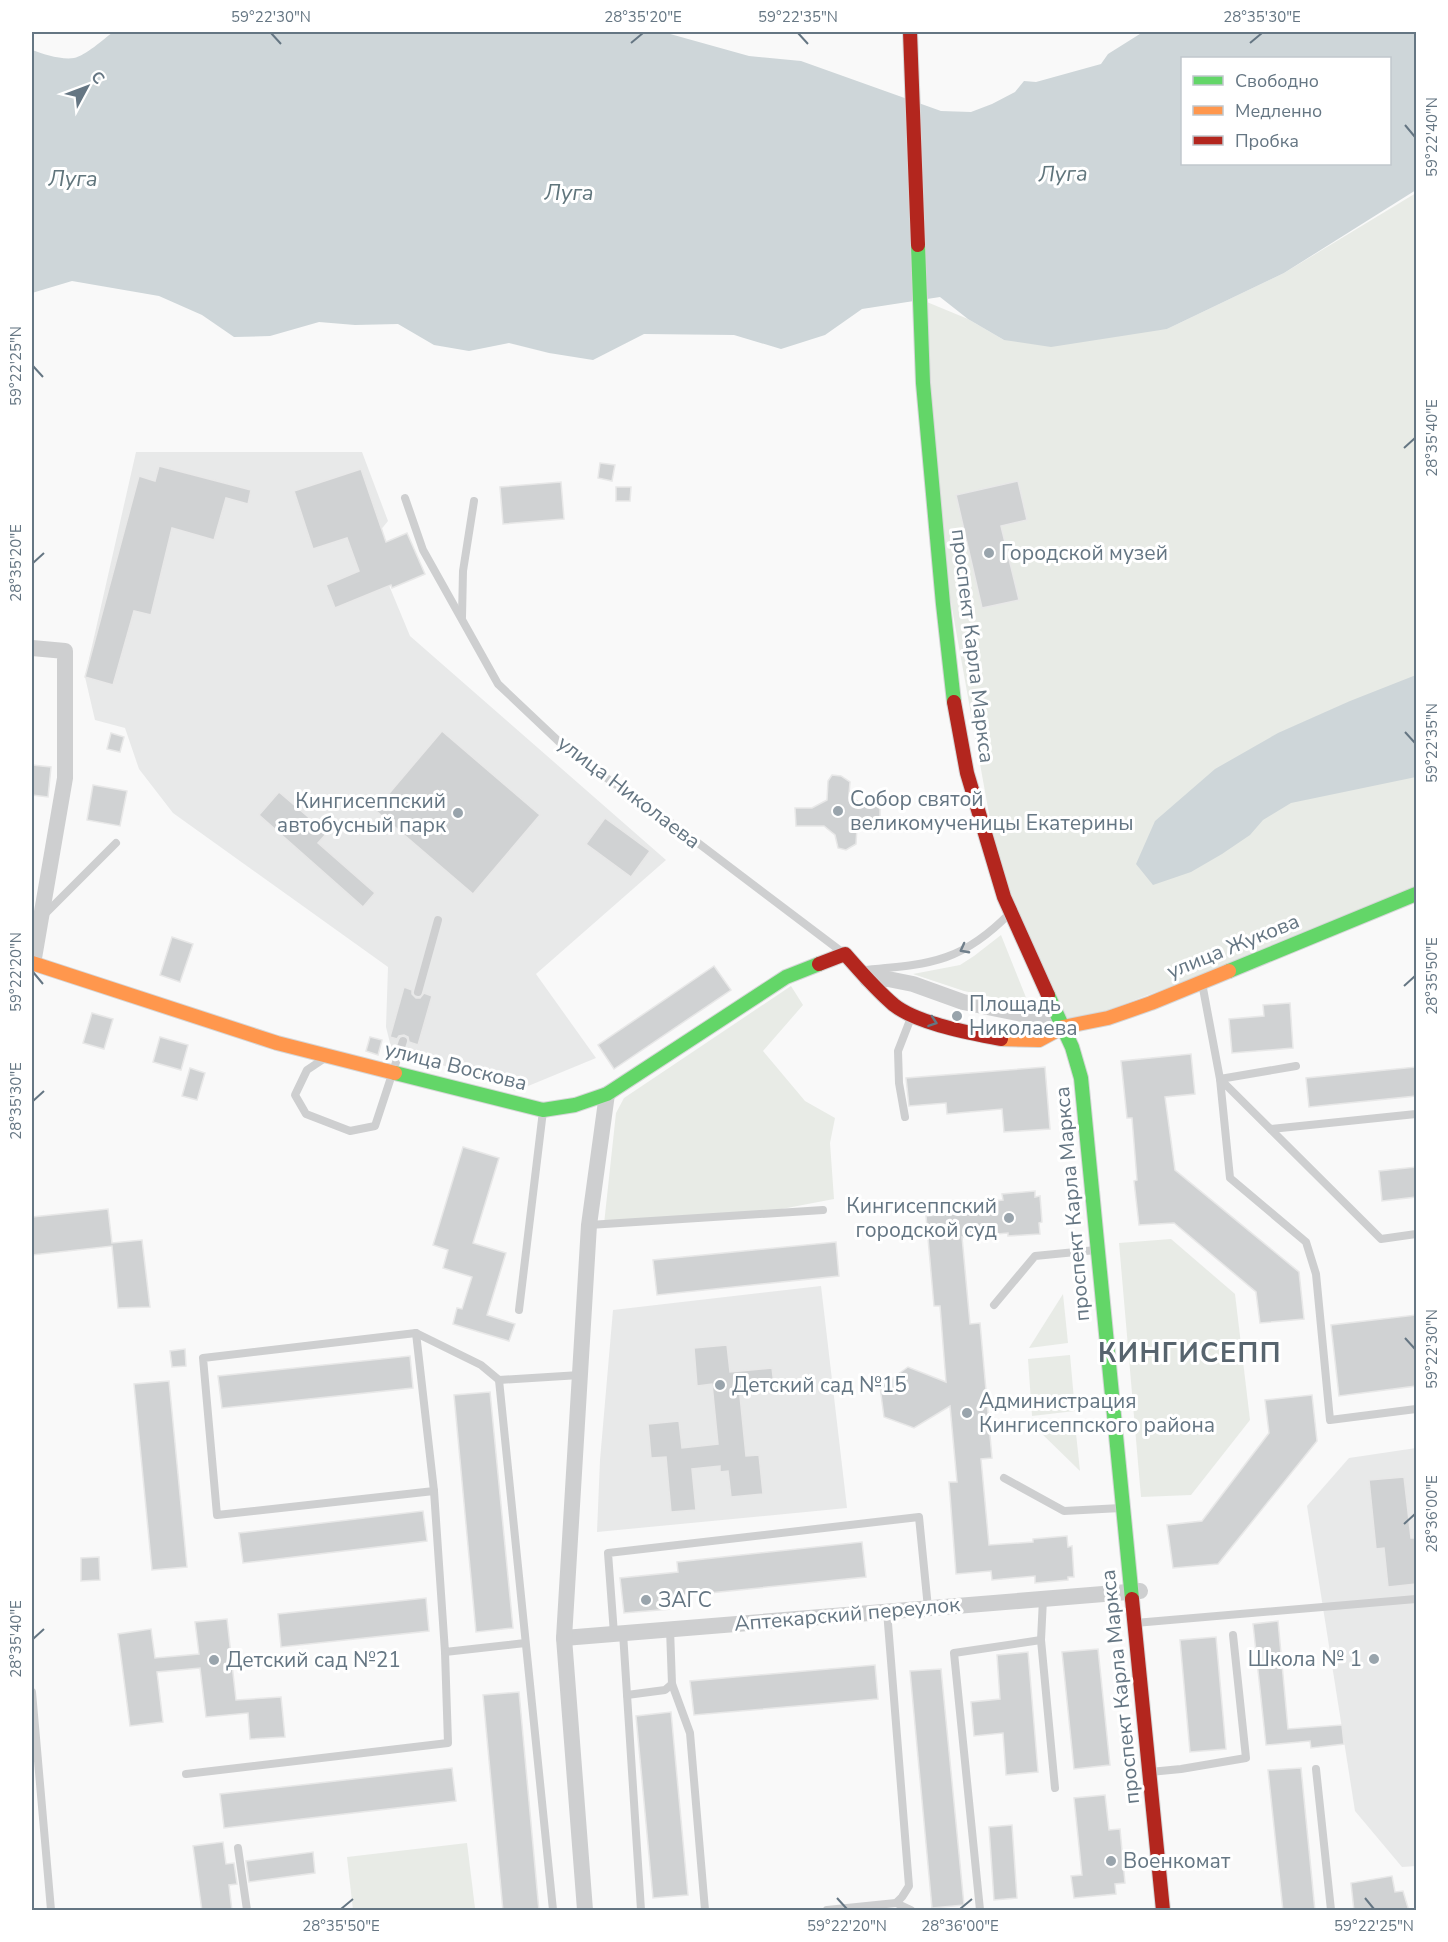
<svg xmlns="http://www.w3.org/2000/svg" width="1448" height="1942" font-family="'Nunito Sans',sans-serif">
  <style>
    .built { fill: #e8e9e9 }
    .green { fill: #e8ebe6 }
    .water { fill: #ced6d9; fill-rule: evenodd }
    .building { fill: #d0d2d3; stroke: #e8e8e8; stroke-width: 1.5 }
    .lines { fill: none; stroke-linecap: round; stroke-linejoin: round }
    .fast-casing { stroke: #d5d6d7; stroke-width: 16 }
    .slow-casing { stroke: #d5d6d7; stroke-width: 16 }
    .jam-casing { stroke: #d5d6d7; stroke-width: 16 }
    .lane { stroke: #cecfd0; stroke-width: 8 }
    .street { stroke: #cecfd0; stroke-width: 16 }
    .fast { stroke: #63d668; stroke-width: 14 }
    .slow { stroke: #ff974d; stroke-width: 14 }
    .jam { stroke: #b3261e; stroke-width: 14 }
    .oneway { stroke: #707f8b }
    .oneway2 { stroke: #657683 }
    .ticks { fill: none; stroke: #657683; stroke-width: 2 }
    .poi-dot { fill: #99a4ac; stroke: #fff; stroke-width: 2 }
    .labels { text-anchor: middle; stroke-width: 6; stroke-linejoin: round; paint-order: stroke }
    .poi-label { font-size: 21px; fill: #657683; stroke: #fff; text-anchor: start }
    .street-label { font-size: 21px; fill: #657683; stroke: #fff }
    .water-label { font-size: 22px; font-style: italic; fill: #60757c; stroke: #fff }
    .district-label { font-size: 27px; font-weight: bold; letter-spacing: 1.5px; fill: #57646e; stroke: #fff }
    .neatline { fill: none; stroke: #657683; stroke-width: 2 }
    .ticks-label { font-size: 15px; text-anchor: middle; fill: #657683 }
  </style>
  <rect width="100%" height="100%" fill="#f9f9f9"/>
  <!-- built -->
  <g class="built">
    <path d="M136 452H362L388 521 371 542 410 636 666 860 536 974 596 1058 516 1091 391 1047 386 1027 388 967 173 813 139 769 125 728 95 720 85 677Z"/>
    <path d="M821 1286 847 1508 597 1532 600 1460 613 1310Z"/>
    <path d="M1416 1448V1866L1402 1867 1355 1811 1307 1506 1349 1458Z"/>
  </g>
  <!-- green -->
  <g class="green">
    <path d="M1416 193V894L1063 1027 1004 897 935 514 922 300 968 319 1004 340 1167 329 1284 273Z"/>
    <path d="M1001 935 1029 1005 964 991 913 974 960 965 974 956Z"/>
    <path d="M791 986 803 1005 763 1051 805 1101 835 1118 830 1143 834 1199 750 1215 604 1224 616 1113 624 1098Z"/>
    <path d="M1171 1239 1235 1294 1250 1420 1191 1495 1141 1497 1119 1243Z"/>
    <path d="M1063 1294 1068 1343 1029 1348Z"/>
    <path d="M1070 1355 1075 1411 1032 1416 1028 1359Z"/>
    <path d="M1075 1424 1080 1471 1036 1428Z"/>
    <path d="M467 1843 475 1908 449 1910H353L347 1857Z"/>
  </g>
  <!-- water -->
  <g class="water">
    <path d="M113 32H663L749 56 801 61 941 111 971 112 992 104 1015 92 1024 81 1036 82 1101 64 1108 54 1143 32H1416V190L1284 273 1167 329 1051 347 1004 340 968 319 940 297 862 309 825 335 781 349 734 335 644 334 593 360 549 353 509 343 469 351 434 345 398 324 355 325 319 322 270 336 234 337 202 315 159 296 72 281 32 293V50C43 54 61 60 74 58 85 56 104 39 113 32ZM1182 58H1390V164H1182Z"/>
    <path d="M1416 675V777L1291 803 1263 820 1250 835 1222 854 1191 872 1153 885 1136 864 1155 821 1215 769 1278 733 1350 701Z"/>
  </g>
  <!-- building -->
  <g class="building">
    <path d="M600 463 615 465 612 481 598 478Z"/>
    <path d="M159 466 251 490 248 504 226 498 214 540 172 528 151 615 134 611 113 685 85 677 139 476 155 481Z"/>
    <path d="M361 469 386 542 407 533 425 574 392 588 391 585 335 608 326 585 359 571 347 538 313 549 294 491Z"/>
    <path d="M1018 481 1027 520 1001 526 1019 600 982 608 956 495Z"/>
    <path d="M561 482 564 519 503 524 500 487Z"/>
    <path d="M616 487H631L630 501H616Z"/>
    <path d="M442 731 540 815 473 894 375 810Z"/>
    <path d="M111 733 124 737 120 752 107 749Z"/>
    <path d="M32 765 51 767 48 797 32 795Z"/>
    <path d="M832 775 841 776 850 782 849 794 860 803 867 800 874 801 880 808V818L875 823 857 827 856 844 846 850 838 848 835 835 824 826H796L795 808H812L827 800 828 781Z"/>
    <path d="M93 785 127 791 120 826 87 820Z"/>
    <path d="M279 792 327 833 318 843 375 893 363 907 259 815Z"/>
    <path d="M605 818 650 851 631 877 586 844Z"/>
    <path d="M172 937 193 944 180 982 160 975Z"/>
    <path d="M714 966 731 990 614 1069 598 1045Z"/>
    <path d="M404 987 412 990V994L416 998H420L424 993 432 996 418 1045 409 1042 408 1037 404 1035 399 1036 397 1039 390 1037Z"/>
    <path d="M1290 1003 1293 1048 1232 1053 1229 1019 1264 1016 1263 1005Z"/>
    <path d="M92 1013 113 1019 104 1049 83 1043Z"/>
    <path d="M160 1037 188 1045 181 1070 153 1062Z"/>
    <path d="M370 1037 382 1040 378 1055 366 1051Z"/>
    <path d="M1191 1054 1195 1094 1165 1097 1175 1170 1299 1272 1304 1319 1260 1323 1256 1292 1174 1223 1139 1225 1134 1181 1137 1180 1132 1118H1127L1121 1061Z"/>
    <path d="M1045 1067 1050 1129 1004 1132 1002 1109 947 1114 946 1103 909 1106 906 1078Z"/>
    <path d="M1416 1067V1096L1309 1107 1306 1078Z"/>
    <path d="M190 1068 205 1073 197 1100 182 1096Z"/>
    <path d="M463 1147 499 1158 473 1243 506 1253 487 1315 515 1324 509 1341 453 1324 457 1308 462 1309 472 1277 443 1268 448 1250 433 1245Z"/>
    <path d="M1416 1167V1197L1382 1201 1379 1171Z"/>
    <path d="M1035 1191V1197L1040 1196 1042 1222 1039 1223 1040 1234 1008 1236V1233L962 1237 970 1324 980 1323 992 1458 981 1459 989 1545 1033 1542V1539L1067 1536 1068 1547 1072 1546 1074 1577H1068V1580L1035 1583V1576L992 1580 991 1571 956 1574 949 1482H957L950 1406 914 1428 884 1417 880 1387 908 1367 946 1382 940 1306H934L926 1216 960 1213 959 1204 1003 1200 1002 1194Z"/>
    <path d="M108 1209 112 1243 142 1240 150 1307 118 1308 112 1246 32 1255V1217Z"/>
    <path d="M836 1242 839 1276 657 1295 653 1260Z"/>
    <path d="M1416 1315V1386L1339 1396 1331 1325Z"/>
    <path d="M727 1345 730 1372 772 1368 775 1392 740 1396 746 1456 759 1455 763 1494 731 1497 728 1471 720 1472V1466L692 1469 696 1510 671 1512 666 1457 651 1458 648 1424 679 1421 682 1448 718 1444 712 1384 697 1386 694 1348Z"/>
    <path d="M185 1349 186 1366 172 1367 170 1351Z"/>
    <path d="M410 1356 413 1388 222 1408 218 1376Z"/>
    <path d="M169 1381 187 1567 152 1570 134 1384Z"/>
    <path d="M490 1392 513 1628 476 1632 454 1395Z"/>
    <path d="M1312 1395 1317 1441 1218 1564 1173 1568 1167 1525 1202 1521 1269 1433 1265 1400Z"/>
    <path d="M1404 1477 1411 1538H1416V1584L1388 1587 1384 1548 1376 1549 1369 1480Z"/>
    <path d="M423 1511 427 1541 243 1563 239 1533Z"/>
    <path d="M862 1542 866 1577 670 1597 671 1609 624 1613 620 1578 678 1572 677 1562Z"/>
    <path d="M99 1557 100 1580 81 1581V1558Z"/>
    <path d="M426 1598 429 1631 281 1647 278 1614Z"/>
    <path d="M227 1619 236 1700 281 1697 285 1737 250 1739 248 1713 206 1717 200 1668 157 1672 163 1722 130 1726 118 1634 151 1629 155 1658 199 1654 195 1622Z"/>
    <path d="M1278 1621 1288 1729 1342 1725 1344 1744 1311 1748 1310 1741 1266 1745 1253 1624Z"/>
    <path d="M1216 1637 1226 1749 1190 1752 1180 1640Z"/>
    <path d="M1098 1649 1110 1765 1074 1769 1062 1652Z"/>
    <path d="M1028 1652 1038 1772 1006 1775 1003 1733 974 1736 971 1702 1000 1699 997 1655Z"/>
    <path d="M875 1665 878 1699 694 1715 690 1681Z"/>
    <path d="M941 1669 964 1905 932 1908 910 1671Z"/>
    <path d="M519 1692 539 1911H503L483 1695Z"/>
    <path d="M671 1712 688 1895 653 1898 636 1716Z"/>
    <path d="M452 1768 456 1801 224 1828 220 1794Z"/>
    <path d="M1301 1768 1315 1911H1283L1268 1770Z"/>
    <path d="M1105 1795 1109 1830 1120 1829 1125 1883 1115 1884 1116 1894 1074 1898 1071 1876 1082 1875 1074 1798Z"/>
    <path d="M1012 1825 1017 1898 994 1900 989 1827Z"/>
    <path d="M223 1842 226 1864 234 1863 237 1884 229 1885 232 1911H202L193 1846Z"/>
    <path d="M313 1852 315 1873 249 1882 246 1861Z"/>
    <path d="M1392 1876 1395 1892 1403 1891 1409 1911H1354L1351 1883Z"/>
  </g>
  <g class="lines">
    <!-- fast casing -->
    <g class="fast-casing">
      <g id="fast">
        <path d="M918 245 923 383 943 604 954 702"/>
        <path d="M1229 971 1416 894"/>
        <path d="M1048 995 1072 1047 1081 1078 1132 1599"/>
        <path d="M395 1073 543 1110 575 1105 607 1094 786 977 819 964"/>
      </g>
    </g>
    <!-- slow casing -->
    <g class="slow-casing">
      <g id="slow">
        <path d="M32 963 277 1043 395 1073"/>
        <path d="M1001 1039 1039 1040 1063 1027 1108 1018 1151 1003 1229 971"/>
      </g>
    </g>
    <!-- jam casing -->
    <g class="jam-casing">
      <g id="jam">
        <path d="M910 32 918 245"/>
        <path d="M954 702 967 773 1004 897 1048 995"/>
        <path d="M819 964 845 954C860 971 876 990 894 1005 918 1024 971 1033 1001 1039"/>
        <path d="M1132 1599 1163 1910"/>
      </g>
    </g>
    <!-- lane -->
    <g class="lane">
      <path d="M405 498 423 550 498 684 572 754 677 827 842 952"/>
      <path d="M462 617 463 571 474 501"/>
      <path d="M43 916 116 843"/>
      <path d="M865 970C930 964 961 963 1010 913"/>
      <path d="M1202 983 1220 1079 1296 1066"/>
      <path d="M418 992 438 920"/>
      <path d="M325 1058 307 1070 295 1095 306 1114 350 1131 375 1126 403 1041"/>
      <path d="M905 1117 899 1083 898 1051 912 1015"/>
      <path d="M1271 1129 1416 1114"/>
      <path d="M589 1225 823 1210"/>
      <path d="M1416 1234 1381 1239 1220 1079 1230 1178 1306 1242 1316 1274 1330 1420 1416 1409"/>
      <path d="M994 1305 1035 1256 1096 1250"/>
      <path d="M519 1310 543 1111"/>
      <path d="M416 1333 434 1491"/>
      <path d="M499 1380 580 1375"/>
      <path d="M1004 1478 1064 1511 1121 1508"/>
      <path d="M1043 1599 1041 1640 1055 1788"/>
      <path d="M1135 1623 1416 1599"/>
      <path d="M670 1629 672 1684 690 1733 705 1910"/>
      <path d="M623 1633 641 1910"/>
      <path d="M614 1634 608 1553 919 1517 928 1608"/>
      <path d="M525 1643 445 1652 434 1491 217 1515 203 1358 416 1333 481 1365 499 1380 553 1910"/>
      <path d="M32 1692 51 1910"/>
      <path d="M627 1695 665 1690 672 1684"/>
      <path d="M1316 1769 1331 1910"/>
      <path d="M1150 1772 1181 1769 1246 1758 1233 1635"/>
      <path d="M186 1774 448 1743 445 1652"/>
      <path d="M238 1848 247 1910"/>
      <path d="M896 1903 911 1910"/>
      <path d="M827 1910 896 1903 902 1897 909 1886 887 1611"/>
      <path d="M980 1910 954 1653 1041 1640"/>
    </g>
    <!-- street -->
    <g class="street">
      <path d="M32 648 65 651V778L33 964"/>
      <path d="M867 979H888L913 984 963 1002 1027 1015 1063 1027"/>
      <path d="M564 1638 1140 1591"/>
      <path d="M585 1910 564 1638 589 1225 607 1094"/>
    </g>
    <!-- fast -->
    <use href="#fast" class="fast"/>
    <!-- slow -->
    <use href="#slow" class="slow"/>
    <!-- jam -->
    <use href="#jam" class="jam"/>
  </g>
  <!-- one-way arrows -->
  <defs><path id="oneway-chevron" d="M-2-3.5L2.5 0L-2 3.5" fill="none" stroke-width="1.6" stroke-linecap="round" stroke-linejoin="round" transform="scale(1.5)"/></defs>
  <use class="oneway" href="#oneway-chevron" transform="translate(964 949) rotate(152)"/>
  <use class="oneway2" href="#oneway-chevron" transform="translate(933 1022) rotate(19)"/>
  <!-- ticks -->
  <path class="ticks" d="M271 33 281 44M798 33 808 44M631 43 643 33M1250 43 1262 33M1405 125 1415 137M33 366 43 377M1404 448 1415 438M33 563 44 553M1405 732 1415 743M33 972 43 984M1404 986 1415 976M33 1101 44 1091M1405 1338 1415 1349M1404 1524 1415 1514M33 1639 44 1629M837 1898 847 1909M1365 1898 1374 1909M341 1909 353 1899M960 1909 972 1899"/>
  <!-- markers -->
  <g class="poi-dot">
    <circle cx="989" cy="553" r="6"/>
    <circle cx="838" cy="811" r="6"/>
    <circle cx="458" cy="813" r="6"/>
    <circle cx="957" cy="1016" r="6"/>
    <circle cx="1009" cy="1218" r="6"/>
    <circle cx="720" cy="1385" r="6"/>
    <circle cx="967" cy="1413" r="6"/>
    <circle cx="646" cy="1600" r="6"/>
    <circle cx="1374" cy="1659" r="6"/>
    <circle cx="214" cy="1660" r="6"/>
    <circle cx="1111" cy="1861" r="6"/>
  </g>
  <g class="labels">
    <!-- poi labels -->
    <g class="poi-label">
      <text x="1001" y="560">Городской музей</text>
      <text x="850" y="806">Собор святой<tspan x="850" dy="24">великомученицы Екатерины</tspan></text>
      <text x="446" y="808" text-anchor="end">Кингисеппский<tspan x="446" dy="24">автобусный парк</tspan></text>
      <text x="969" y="1011">Площадь<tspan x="969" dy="24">Николаева</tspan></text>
      <text x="997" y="1213" text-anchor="end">Кингисеппский<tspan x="997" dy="24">городской суд</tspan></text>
      <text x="732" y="1392">Детский сад №15</text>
      <text x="979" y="1408">Администрация<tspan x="979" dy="24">Кингисеппского района</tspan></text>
      <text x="658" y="1607">ЗАГС</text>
      <text x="1362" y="1666" text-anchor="end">Школа № 1</text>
      <text x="226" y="1667">Детский сад №21</text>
      <text x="1123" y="1868">Военкомат</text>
    </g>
    <!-- street labels -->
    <g class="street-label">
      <text transform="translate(973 646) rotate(83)" y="7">проспект Карла Маркса</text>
      <text transform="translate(629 792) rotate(37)" y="7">улица Николаева</text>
      <text transform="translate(1233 946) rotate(-22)" y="7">улица Жукова</text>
      <text transform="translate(456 1066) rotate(14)" y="7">улица Воскова</text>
      <text transform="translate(1072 1204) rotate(-95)" y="7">проспект Карла Маркса</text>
      <text transform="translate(847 1614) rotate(-5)" y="7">Аптекарский переулок</text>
      <text transform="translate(1120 1687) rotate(-96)" y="7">проспект Карла Маркса</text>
    </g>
    <!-- water labels -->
    <g class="water-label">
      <text transform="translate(1063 173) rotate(-1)" y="8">Луга</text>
      <text x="73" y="186">Луга</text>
      <text x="569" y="200">Луга</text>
    </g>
    <!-- district labels -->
    <g class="district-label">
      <text x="1190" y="1362">КИНГИСЕПП</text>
    </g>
  </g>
  <!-- border -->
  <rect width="1448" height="1942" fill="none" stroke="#ffffff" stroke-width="66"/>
  <!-- legend -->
  <rect x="1181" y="57" width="210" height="108" fill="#ffffff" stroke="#c1c8cd" stroke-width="1.5"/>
  <rect x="1193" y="76" width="30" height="9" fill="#63d668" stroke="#c1c8cd" stroke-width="1.5"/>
  <text x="1235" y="87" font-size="18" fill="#657683">Свободно</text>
  <rect x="1193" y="106" width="30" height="9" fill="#ff974d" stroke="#c1c8cd" stroke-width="1.5"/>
  <text x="1235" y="117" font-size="18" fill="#657683">Медленно</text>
  <rect x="1193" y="136" width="30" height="9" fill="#b3261e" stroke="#c1c8cd" stroke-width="1.5"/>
  <text x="1235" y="147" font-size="18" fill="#657683">Пробка</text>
  <!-- north arrow -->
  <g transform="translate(87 87) rotate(49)" stroke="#ffffff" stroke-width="4.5" paint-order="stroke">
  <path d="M0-4.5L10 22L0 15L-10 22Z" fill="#657683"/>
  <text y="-9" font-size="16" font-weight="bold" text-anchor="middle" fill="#657683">С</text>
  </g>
  <rect x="33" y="33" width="1382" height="1876" class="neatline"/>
  <g class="ticks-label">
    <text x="271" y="22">59°22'30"N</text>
    <text x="643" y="22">28°35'20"E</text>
    <text x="798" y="22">59°22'35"N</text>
    <text x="1262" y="22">28°35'30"E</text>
    <text transform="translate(1432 137) rotate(-90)" y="5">59°22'40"N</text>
    <text transform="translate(16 366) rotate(-90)" y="5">59°22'25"N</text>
    <text transform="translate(1432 438) rotate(-90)" y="5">28°35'40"E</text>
    <text transform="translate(16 563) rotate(-90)" y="5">28°35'20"E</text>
    <text transform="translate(1432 743) rotate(-90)" y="5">59°22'35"N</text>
    <text transform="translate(16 972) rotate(-90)" y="5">59°22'20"N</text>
    <text transform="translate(1432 976) rotate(-90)" y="5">28°35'50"E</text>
    <text transform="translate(16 1101) rotate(-90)" y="5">28°35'30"E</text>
    <text transform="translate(1432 1349) rotate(-90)" y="5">59°22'30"N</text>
    <text transform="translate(1432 1514) rotate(-90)" y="5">28°36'00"E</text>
    <text transform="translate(16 1639) rotate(-90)" y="5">28°35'40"E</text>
    <text x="341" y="1931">28°35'50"E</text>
    <text x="847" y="1931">59°22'20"N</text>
    <text x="960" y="1931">28°36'00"E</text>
    <text x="1374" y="1931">59°22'25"N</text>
  </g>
</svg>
